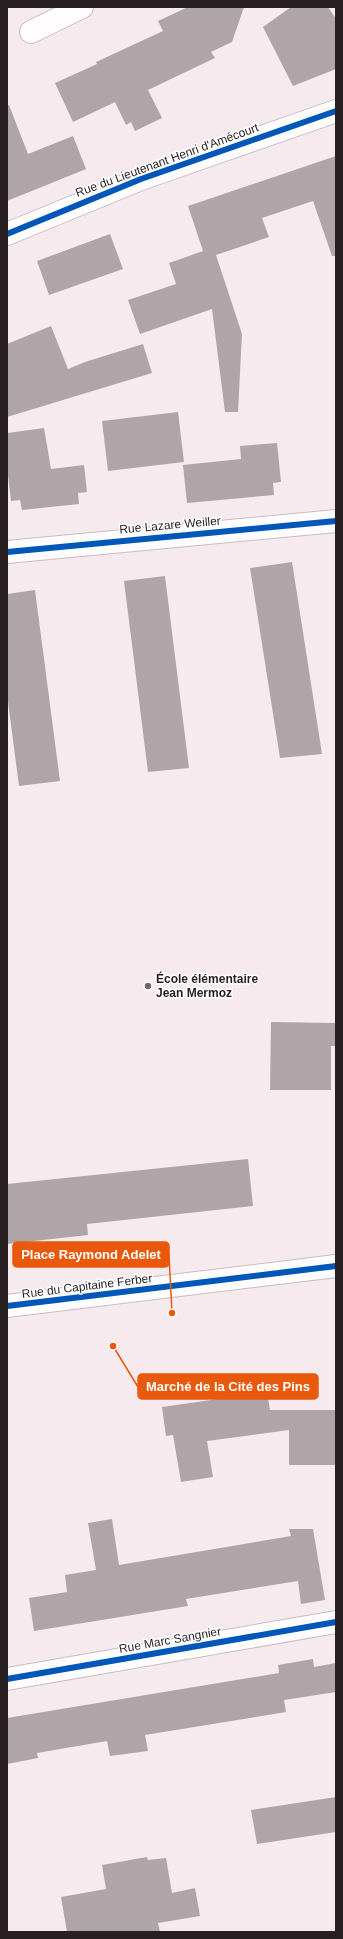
<svg xmlns="http://www.w3.org/2000/svg" width="343" height="1939" font-family="Helvetica,sans-serif">
  <style>
    .building { fill: #afa5a9 }
    .lines { fill: none; stroke-linecap: round; stroke-linejoin: round }
    .street-casing { stroke: #c8bdc1; stroke-width: 24 }
    .street { stroke: #fefcfd; stroke-width: 22 }
    .cycleway-casing { stroke: #fff; stroke-width: 8 }
    .cycleway { stroke: #0057b8; stroke-width: 6 }
    .poi-dot { fill: #70666a; stroke: #fff; stroke-width: 1.5 }
    .labels { text-anchor: middle; stroke-width: 3; stroke-linejoin: round; paint-order: stroke }
    .street-label { font-size: 12px; fill: #271f22; stroke: #fff }
    .poi-label { font-size: 12px; font-weight: bold; fill: #271f22; stroke: #fff; text-anchor: start }
    .leader { fill: none; stroke: #e8590c; stroke-width: 1.5 }
    .callout-dot { fill: #e8590c; stroke: #fff; stroke-width: 1.5 }
    .callout { fill: #e8590c; stroke: #e8590c; stroke-width: 1.5 }
    .callout-label { font-size: 13px; text-anchor: middle; font-weight: bold; fill: #fff }
  </style>
  <rect width="100%" height="100%" fill="#f7eaef"/>
  <!-- building -->
  <g class="building">
    <path d="M188 7H244L232 42 211 52 215 58 148 90 162 118 135 131 131 122 126 125 115 102 73 122 55 83 97 64 96 62 163 31 158 21Z"/>
    <path d="M291 7H328L336 19V69L293 86 263 27Z"/>
    <path d="M9 105 28 154 73 136 86 169 7 201V106Z"/>
    <path d="M336 156V256H332L313 201 262 218 269 237 216 255 242 334 238 412H225L212 309 140 334 128 300 176 284 169 263 203 251 188 206Z"/>
    <path d="M110 234 123 269 49 295 37 261Z"/>
    <path d="M51 326 68 369 85 362 143 344 152 373 7 417V344Z"/>
    <path d="M178 412 184 462 108 471 102 421Z"/>
    <path d="M44 428 51 469 84 465 87 492 78 493 79 504 22 510 20 500 11 501 7 466V433Z"/>
    <path d="M277 443 281 482 273 483 274 495 187 503 183 465 241 459 240 446Z"/>
    <path d="M292 562 322 754 280 758 250 568Z"/>
    <path d="M165 576 189 768 148 772 124 581Z"/>
    <path d="M35 590 60 781 19 786 7 694V594Z"/>
    <path d="M271 1022 336 1023V1046H331V1090H270Z"/>
    <path d="M248 1159 253 1206 87 1224 88 1235 7 1244V1184Z"/>
    <path d="M267 1392 270 1410H336V1465H289V1430L207 1441 213 1477 181 1482 173 1435 166 1436 162 1407Z"/>
    <path d="M112 1519 119 1565 291 1536 289 1529H313L325 1600 301 1604 298 1581 186 1599 188 1606 34 1631 29 1598 67 1592 65 1575 96 1570 88 1523Z"/>
    <path d="M313 1659 314 1667 336 1663V1692L284 1700 286 1712 145 1735 148 1751 110 1756 107 1741 37 1753 38 1758 7 1764V1718L279 1673 278 1665Z"/>
    <path d="M336 1797V1832L257 1844 251 1810Z"/>
    <path d="M147 1857 148 1860 166 1858 172 1893 195 1888 200 1916 158 1923 160 1932H67L61 1897 106 1889 102 1865Z"/>
  </g>
  <g class="lines">
    <!-- street casing -->
    <g class="street-casing">
      <g id="street">
        <path d="M31 32 82 7"/>
        <path d="M7 234 141 179 336 111"/>
        <path d="M7 552 336 521"/>
        <path d="M7 1306 336 1266"/>
        <path d="M7 1679 336 1622"/>
      </g>
    </g>
    <!-- street -->
    <use href="#street" class="street"/>
    <!-- cycleway casing -->
    <g class="cycleway-casing">
      <g id="cycleway">
        <path d="M7 234 141 179 336 111"/>
        <path d="M7 552 336 521"/>
        <path d="M7 1306 336 1266"/>
        <path d="M7 1679 336 1622"/>
      </g>
    </g>
    <!-- cycleway -->
    <use href="#cycleway" class="cycleway"/>
  </g>
  <!-- markers -->
  <circle class="poi-dot" cx="148" cy="986" r="4"/>
  <g class="labels">
    <!-- street labels -->
    <g class="street-label">
      <text transform="translate(167 160) rotate(-20)" y="4">Rue du Lieutenant Henri d'Amécourt</text>
      <text transform="translate(170 525) rotate(-5)" y="4">Rue Lazare Weiller</text>
      <text transform="translate(87 1286) rotate(-7)" y="4">Rue du Capitaine Ferber</text>
      <text transform="translate(170 1640) rotate(-10)" y="4">Rue Marc Sangnier</text>
    </g>
    <!-- poi labels -->
    <g class="poi-label">
      <text x="156" y="983">École élémentaire<tspan x="156" dy="14">Jean Mermoz</tspan></text>
    </g>
  </g>
  <!-- callouts -->
  <path class="leader" d="M172 1313L169 1255M113 1346L138 1387"/>
  <g class="callout-dot">
    <circle cx="172" cy="1313" r="4"/>
    <circle cx="113" cy="1346" r="4"/>
  </g>
  <g class="callout">
    <rect x="13" y="1242" width="156" height="25" rx="4"/>
    <rect x="138" y="1374" width="180" height="25" rx="4"/>
  </g>
  <g class="callout-label">
    <text x="91" y="1259">Place Raymond Adelet</text>
    <text x="228" y="1391">Marché de la Cité des Pins</text>
  </g>
  <!-- border -->
  <rect width="343" height="1939" fill="none" stroke="#271f22" stroke-width="16"/>
</svg>
